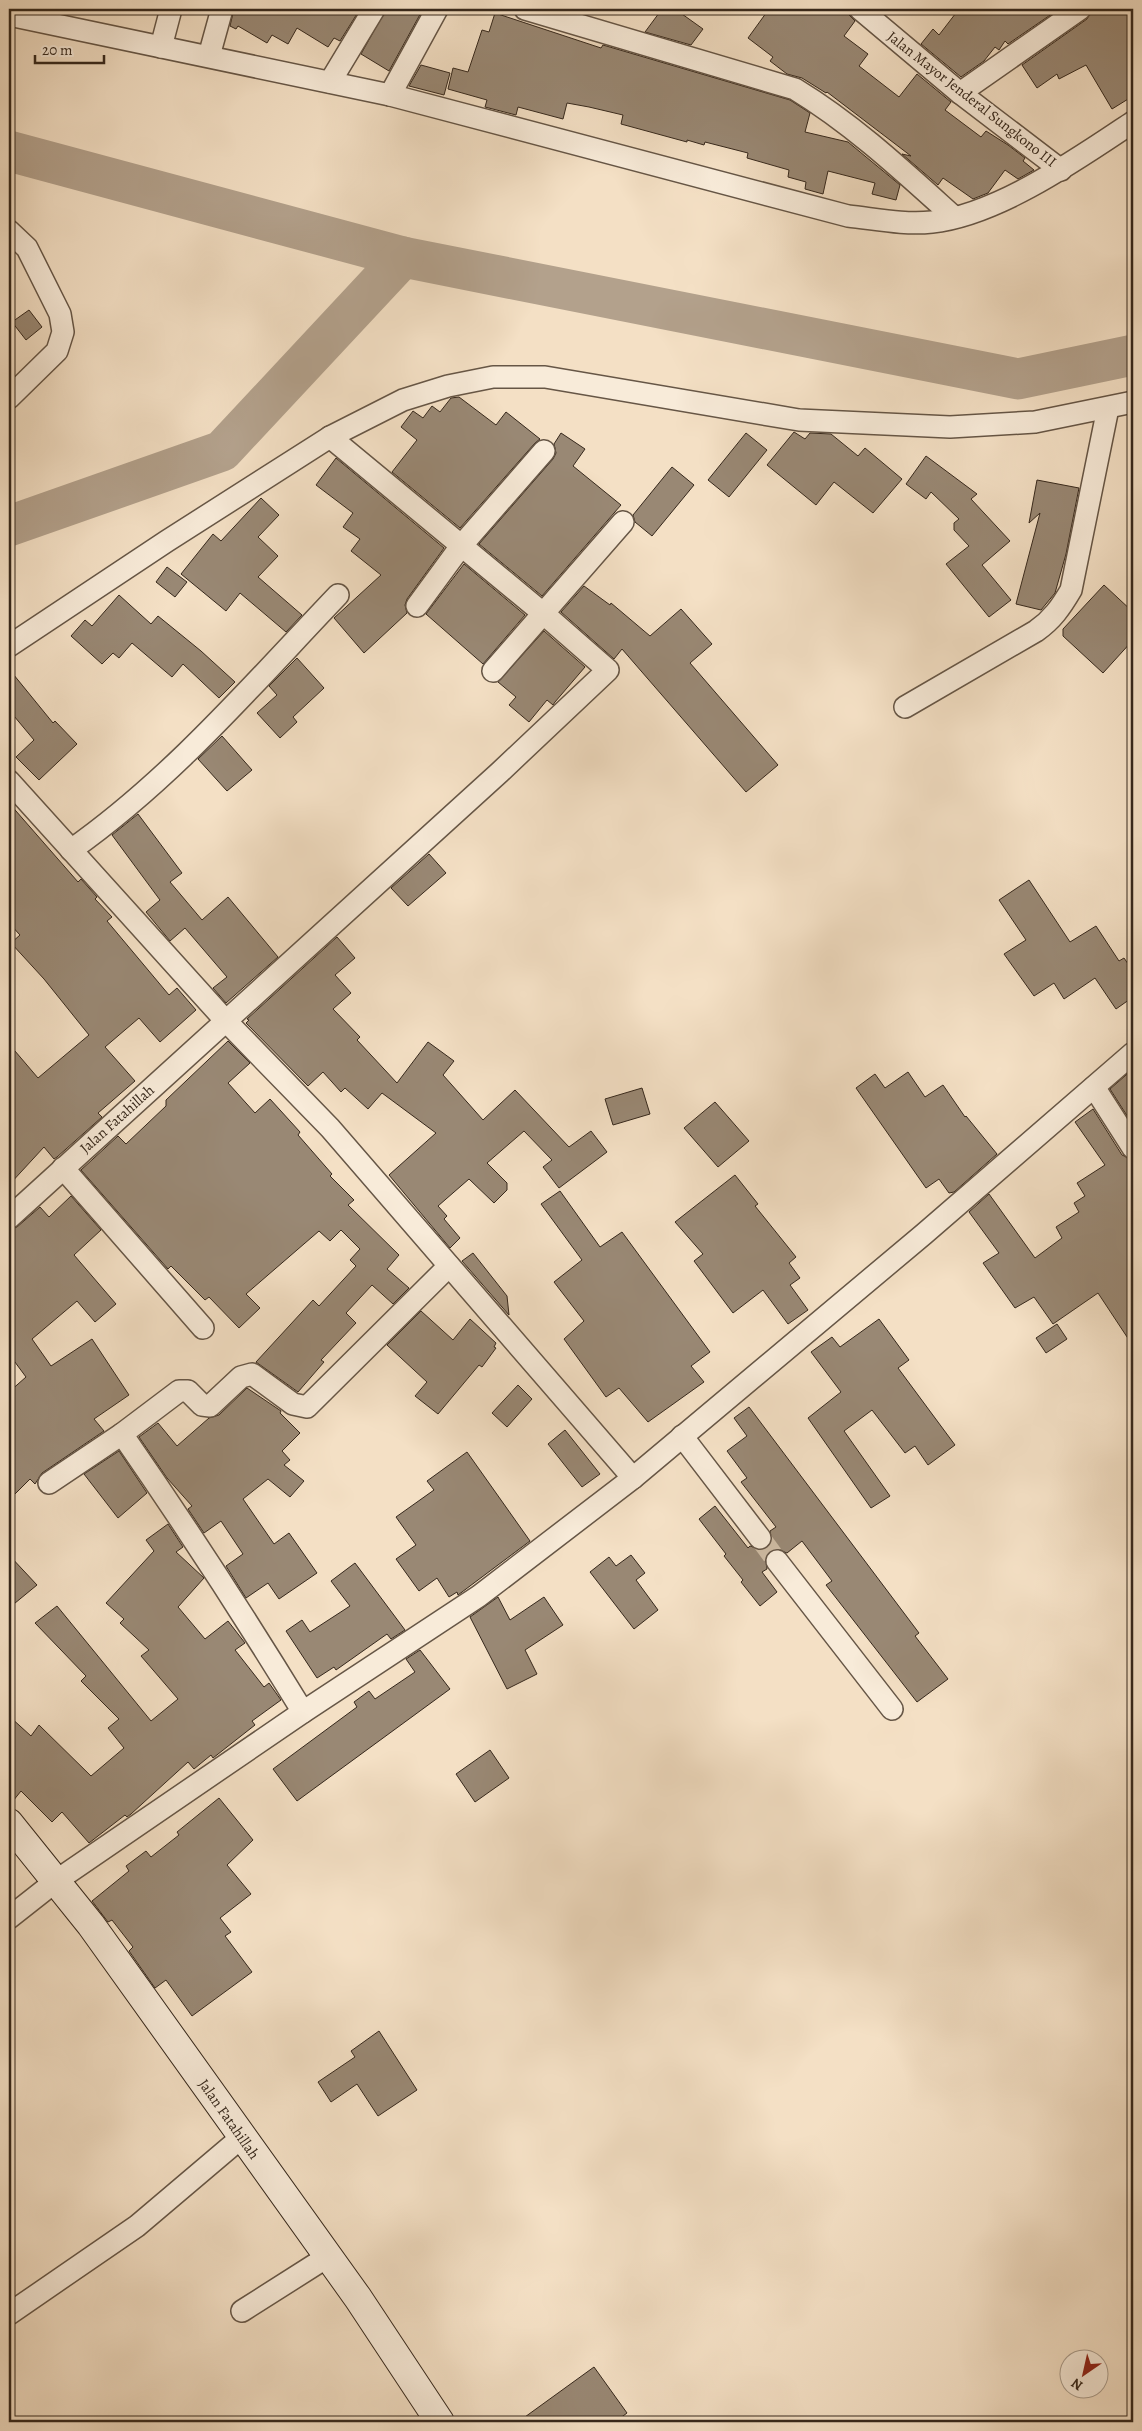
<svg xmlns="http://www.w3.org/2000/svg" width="1142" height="2431" font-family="Alegreya,serif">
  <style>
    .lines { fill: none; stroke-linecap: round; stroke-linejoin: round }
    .river { stroke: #b3a18c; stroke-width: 41 }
    .building { fill: #998874; stroke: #36281c }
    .street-tunnel { stroke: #cebba3; stroke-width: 21; stroke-dasharray: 21 11; stroke-linecap: butt }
    .street-casing { stroke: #665646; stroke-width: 24 }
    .secondary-casing { stroke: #36281c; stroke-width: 30 }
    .street { stroke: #f8ebd9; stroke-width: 21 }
    .secondary { stroke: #f8ebd9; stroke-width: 28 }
    .labels { text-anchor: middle; stroke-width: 4.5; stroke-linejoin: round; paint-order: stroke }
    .street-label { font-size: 15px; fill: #36281c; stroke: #f8ebd9 }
  </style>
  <rect width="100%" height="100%" fill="#f4e0c5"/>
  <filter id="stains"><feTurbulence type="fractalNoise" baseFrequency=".004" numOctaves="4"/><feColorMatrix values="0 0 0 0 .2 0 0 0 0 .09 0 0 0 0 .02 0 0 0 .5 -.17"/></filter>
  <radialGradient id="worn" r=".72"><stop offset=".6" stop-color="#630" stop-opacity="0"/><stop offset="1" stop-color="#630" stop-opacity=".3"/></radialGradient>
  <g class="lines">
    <!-- river -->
    <g class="river">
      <path d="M9 151 403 257 1018 379 1133 355"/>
      <path d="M9 526 222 451 403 257"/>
    </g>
  </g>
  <!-- building -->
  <g class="building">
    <path d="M234 9H360L340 41 334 38 328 47 297 28 288 44 272 35 267 43 238 26 236 29 230 26Z"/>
    <path d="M386 9H423L389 71 361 54Z"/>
    <path d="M662 9H675L703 29 691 45 645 32Z"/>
    <path d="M769 9H848V14L855 21 844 36 868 54 859 66 899 97 917 74 951 102 945 110 981 137 986 131 1008 145 1025 158 1023 161 1034 170 1018 179 1005 170 988 193 973 199 943 178 938 185 902 154 911 156 827 92 826 93 802 78 787 74 770 61 773 57 748 38Z"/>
    <path d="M959 9H1059L1008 44 1005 41 999 50 995 47 984 61 961 77 921 44 933 29 939 35Z"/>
    <path d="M1092 9H1133V96L1112 109 1086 65 1059 79 1057 74 1037 88 1022 65 1087 19Z"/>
    <path d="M495 13 601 48 603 45 790 100 810 113 805 132 848 142 900 185 896 200 872 194 875 183 828 171 823 194 805 189 806 182 788 177 789 170 747 158 748 153 705 142 704 145 687 140V142L621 124 623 115 589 107 567 103 563 119 518 107 516 115 485 107 487 100 448 89 453 68 468 72 482 30 489 32Z"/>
    <path d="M421 65 450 73 444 95 409 86Z"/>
    <path d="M29 310 42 327 26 340 12 322Z"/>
    <path d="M459 397 496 425 506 412 540 439 535 443 460 528 392 472 417 440 401 427 413 411 423 418 432 406 440 412 451 398Z"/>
    <path d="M794 432 805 439 810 433 831 434 858 456 865 448 902 479 873 513 834 482 816 505 767 465Z"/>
    <path d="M561 433 585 449 573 466 621 505 542 596 479 544 553 459 556 453 554 444Z"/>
    <path d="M746 433 767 450 729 497 708 480Z"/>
    <path d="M926 456 977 494 971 499 1010 541 982 565 1011 600 989 617 946 564 969 546 954 530V523L959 519 931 492 926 499 906 484Z"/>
    <path d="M336 458 444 548 407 599 405 605 407 613 364 653 334 618 381 575 351 551 360 539 343 527 353 513 316 485Z"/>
    <path d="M672 467 694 485 652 536 635 522 633 515Z"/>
    <path d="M1037 480 1079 488 1066 554 1055 593 1041 610 1016 604 1040 513 1029 523Z"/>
    <path d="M261 498 279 515 258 537 278 556 258 577 302 615 286 632 240 593 226 611 181 574 213 534 221 541Z"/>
    <path d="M464 564 525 615 483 664 426 614Z"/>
    <path d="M167 567 187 582 175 597 156 582Z"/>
    <path d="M1104 585 1133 612V640L1103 673 1063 636V629Z"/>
    <path d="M584 586 610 605 611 603 650 636 681 609 712 644 690 663 778 765 746 792 622 649 614 659 561 612Z"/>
    <path d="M119 595 151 624 158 616 201 651 235 682 219 698 183 664 172 677 132 643 119 658 113 653 102 664 71 636 85 620 92 626Z"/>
    <path d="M544 631 585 667 555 702 553 705 547 700 529 722 509 705 516 697 498 682Z"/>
    <path d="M297 658 324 688 293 717 297 722 280 738 257 713 277 695 269 686Z"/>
    <path d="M9 669 53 723 55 721 77 744 39 780 16 757 34 740 9 710Z"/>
    <path d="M222 736 252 770 227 791 198 759Z"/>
    <path d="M9 803 78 882 81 879 97 897 95 899 112 917 107 921 169 995 177 988 196 1010 160 1042 139 1018 105 1047 135 1081 98 1113 102 1117 57 1157 54 1159 44 1147 9 1185V1044L38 1078 89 1035 44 979 11 943 20 935 9 923Z"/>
    <path d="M138 814 182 873 170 882 202 920 228 897 278 957 226 1003 213 988 227 977 185 928 170 941 146 912 160 900 112 835Z"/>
    <path d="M429 854 446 873 408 906 391 888Z"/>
    <path d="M1029 880 1070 942 1096 926 1119 961 1124 958 1133 971V997L1116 1009 1095 978 1064 999 1054 983 1034 996 1004 954 1026 940 999 900Z"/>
    <path d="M337 937 355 958 335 975 351 993 333 1009 360 1037 357 1040 397 1083 428 1042 454 1061 443 1075 483 1120 515 1090 569 1147 591 1131 607 1152 559 1188 543 1167 552 1160 524 1131 487 1163 507 1183V1190L494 1203 469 1179 438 1206 447 1216 444 1219 460 1238 450 1248 389 1175 436 1133 382 1093 368 1109 345 1088 341 1092 323 1072 308 1086 246 1023 249 1020 247 1019Z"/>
    <path d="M228 1041 250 1063 228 1083 255 1113 270 1099 300 1132 298 1135 332 1174 330 1176 354 1200 348 1205 399 1255 387 1269 409 1288 393 1304 372 1285 346 1313 356 1323 321 1360 324 1362 298 1392 256 1362 313 1300 319 1306 356 1266 350 1260 360 1249 341 1230 330 1241 319 1231 246 1294 260 1308 239 1328 209 1297 205 1300 171 1266 168 1269 81 1170 118 1136 126 1144 166 1106V1100Z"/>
    <path d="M1133 1069V1125L1110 1089Z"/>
    <path d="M908 1072 925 1097 943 1085 965 1117 966 1116 997 1154 954 1192 949 1193 939 1179 926 1188 856 1088 875 1074 885 1088Z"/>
    <path d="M642 1088 650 1114 613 1125 605 1099Z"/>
    <path d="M715 1102 749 1141 718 1167 684 1128Z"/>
    <path d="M1093 1109 1122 1155 1133 1160V1346L1098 1293 1053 1324 1034 1297 1015 1308 983 1263 999 1253 969 1212 989 1194 1035 1258 1062 1238 1056 1227 1079 1212 1074 1203 1085 1196 1077 1183 1105 1165 1075 1122Z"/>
    <path d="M735 1175 758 1204 755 1206 796 1257 789 1263 800 1278 790 1285 808 1310 788 1324 763 1290 733 1313 694 1261 703 1254 675 1222Z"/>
    <path d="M560 1191 600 1247 622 1232 710 1352 691 1366 704 1382 648 1422 619 1388 606 1397 564 1339 584 1321 554 1282 582 1260 541 1204Z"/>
    <path d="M71 1196 101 1230 74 1255 116 1304 95 1322 77 1301 32 1339 51 1366 92 1339 129 1395 94 1419 104 1431 42 1473 35 1484 30 1479 9 1500V1392L26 1377 9 1354V1230L17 1227 40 1207 49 1217Z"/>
    <path d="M473 1253 507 1296 509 1315 462 1261Z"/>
    <path d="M421 1311 453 1340 470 1319 496 1343 494 1347 496 1348 482 1367 479 1365 438 1414 415 1396 427 1382 387 1345Z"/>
    <path d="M879 1319 909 1360 898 1368 955 1445 928 1465 915 1446 905 1453 872 1410 844 1431 890 1496 871 1508 808 1418 841 1392 811 1352 832 1337 840 1347Z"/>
    <path d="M1057 1324 1067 1339 1046 1353 1036 1338Z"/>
    <path d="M518 1385 532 1399 507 1427 492 1413Z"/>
    <path d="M247 1388 281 1411 280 1413 300 1433 282 1451 290 1460 284 1465 304 1481 290 1497 268 1479 243 1499 274 1544 289 1533 317 1573 279 1599 268 1583 246 1598 226 1566 243 1554 221 1521 204 1533 188 1509 192 1506 167 1478 139 1437 158 1423 177 1446 209 1418 219 1415Z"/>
    <path d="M749 1407 919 1633 915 1636 948 1679 917 1702 826 1585 832 1581 802 1541 787 1553 776 1549 766 1556 767 1569 762 1572 777 1592 760 1606 741 1582 743 1580 724 1556 726 1554 699 1519 715 1506 748 1548 750 1546 762 1550 771 1543 770 1531 776 1527 741 1482 747 1478 727 1451 747 1436 734 1418Z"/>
    <path d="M565 1430 600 1474 582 1487 548 1444Z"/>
    <path d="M119 1451 147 1493 118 1518 84 1474Z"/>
    <path d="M467 1452 530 1541 458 1595 457 1592 449 1597 437 1578 419 1591 396 1559 416 1545 396 1517 434 1490 427 1481Z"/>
    <path d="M168 1524 183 1547 176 1552 204 1578 178 1607 205 1639 228 1621 245 1643 235 1650 264 1687 269 1683 281 1700 252 1721 255 1725 213 1758 211 1755 194 1769 188 1762 131 1814 127 1817 125 1815 89 1843 62 1812 52 1822 21 1791 9 1806V1716L31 1736 39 1725 91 1776 124 1748 108 1728 119 1719 81 1681 86 1676 35 1623 57 1606 151 1721 178 1699 141 1656 149 1650 120 1623 124 1619 106 1603 154 1551 146 1540Z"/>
    <path d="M9 1555 37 1585 9 1608Z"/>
    <path d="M631 1555 645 1573 636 1580 658 1610 634 1629 590 1572 609 1557 616 1566Z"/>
    <path d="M355 1563 405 1630 391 1639 387 1634 336 1670 334 1667 317 1678 286 1631 302 1620 310 1632 350 1606 331 1581Z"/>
    <path d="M498 1597 510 1620 544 1597 563 1625 525 1650 537 1674 507 1689 470 1617Z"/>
    <path d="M420 1650 450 1689 297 1801 273 1769 357 1707 354 1702 369 1691 375 1699 415 1672 406 1659Z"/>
    <path d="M490 1750 509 1778 475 1802 456 1774Z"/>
    <path d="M219 1798 253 1840 227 1865 251 1894 220 1918 231 1932 225 1936 252 1972 192 2016 166 1980 155 1988 129 1951 133 1947 112 1920 108 1922 92 1901 129 1871 126 1866 146 1851 151 1857 179 1835 177 1832Z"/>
    <path d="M379 2031 417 2090 378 2116 357 2084 331 2102 318 2082 355 2057 351 2051Z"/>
    <path d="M594 2367 627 2413 615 2422H518Z"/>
  </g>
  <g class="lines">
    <!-- street-tunnel -->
    <path class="street-tunnel" d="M760 1538 777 1561"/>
    <!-- street casing -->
    <g class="street-casing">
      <g id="street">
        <path d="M525 9 795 89C854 125 903 171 954 217"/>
        <path d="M860 9 960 93 1061 170"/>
        <path d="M9 15 390 95 848 216C876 219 904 225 932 222 998 215 1079 158 1133 122"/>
        <path d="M161 47 171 9"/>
        <path d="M209 56 222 9"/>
        <path d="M330 82 374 9"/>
        <path d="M960 93 1080 9"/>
        <path d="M390 95 437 9"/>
        <path d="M9 231 27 248 60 314 63 332 57 351 9 398"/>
        <path d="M417 606 461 546 544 451"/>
        <path d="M9 646 167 541 330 437 403 400 448 386 493 377H545L799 420 950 427 1035 422 1133 402"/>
        <path d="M493 671 623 522"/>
        <path d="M905 707 1036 631C1052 620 1061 607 1071 590L1108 408"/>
        <path d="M9 781 225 1020 330 1128 633 1478"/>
        <path d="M71 850C172 779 253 684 338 595"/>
        <path d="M1094 1087 1133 1148"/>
        <path d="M63 1168 203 1328"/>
        <path d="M9 1218 500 772 608 670 544 614 330 437"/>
        <path d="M682 1436 760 1538"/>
        <path d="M49 1483 122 1434"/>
        <path d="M777 1561 892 1709"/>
        <path d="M303 1712C245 1617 185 1525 122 1434L179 1391H188L202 1405 210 1406 241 1377 252 1374 293 1404 307 1407 449 1266"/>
        <path d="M9 1918 56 1881 303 1712 479 1596 633 1478 924 1234 1133 1053"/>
        <path d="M242 2311 327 2257"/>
        <path d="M9 2314 137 2226 242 2137"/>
      </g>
    </g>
    <!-- secondary casing -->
    <g class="secondary-casing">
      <path id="secondary" d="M9 1823 91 1925 358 2298 440 2422"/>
    </g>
    <!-- street -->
    <use href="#street" class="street"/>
    <!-- secondary -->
    <use href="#secondary" class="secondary"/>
  </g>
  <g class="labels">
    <!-- street labels -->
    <g class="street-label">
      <text transform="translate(972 99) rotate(38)" y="5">Jalan Mayor Jenderal Sungkono III</text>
      <text transform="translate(117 1119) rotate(-42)" y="5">Jalan Fatahillah</text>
      <text transform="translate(229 2119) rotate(55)" y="5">Jalan Fatahillah</text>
    </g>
  </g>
  <!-- margin -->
  <rect width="1142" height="2431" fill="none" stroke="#f4e0c5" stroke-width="30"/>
  <rect x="10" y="10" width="1122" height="2411" fill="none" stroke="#36281c" stroke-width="2.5"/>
  <rect x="15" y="15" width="1112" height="2401" fill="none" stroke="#36281c"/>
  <!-- north arrow -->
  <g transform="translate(1084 2374) rotate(214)"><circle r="24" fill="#f8ebd9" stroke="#aa9d8d"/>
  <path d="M0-4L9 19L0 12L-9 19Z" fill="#8f2418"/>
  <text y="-8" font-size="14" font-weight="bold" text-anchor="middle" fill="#36281c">N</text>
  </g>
  <!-- scale -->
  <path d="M35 55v8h69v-8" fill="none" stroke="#36281c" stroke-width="2.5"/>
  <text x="42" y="55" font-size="15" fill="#36281c" stroke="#f8ebd9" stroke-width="4" paint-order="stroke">20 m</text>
  <rect width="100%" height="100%" filter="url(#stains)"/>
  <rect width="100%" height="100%" fill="url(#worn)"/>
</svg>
